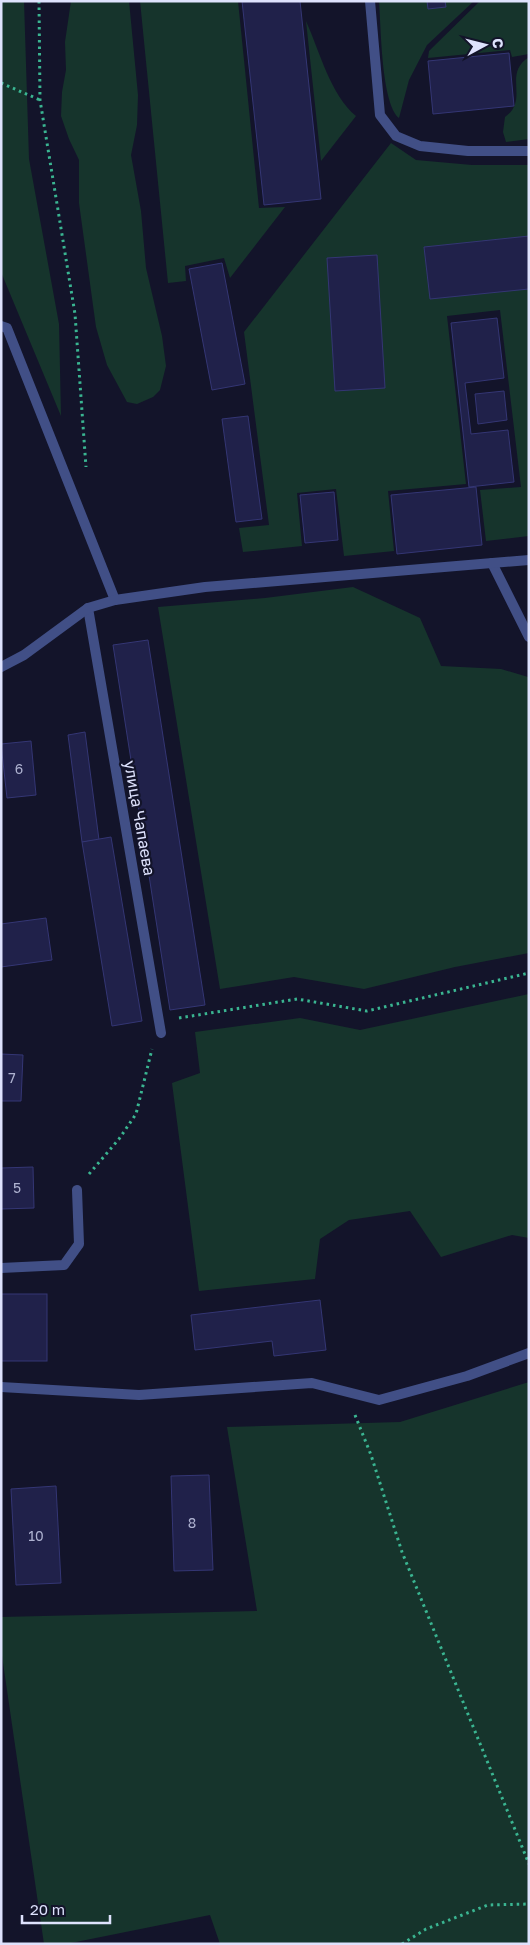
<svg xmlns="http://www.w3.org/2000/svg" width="530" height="1945" font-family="'Golos Text',sans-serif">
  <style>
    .green { fill: #16342c }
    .building { fill: #20214a; stroke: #343674 }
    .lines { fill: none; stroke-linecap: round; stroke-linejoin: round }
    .path { stroke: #3ab591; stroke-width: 3; stroke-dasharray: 2.5 4; stroke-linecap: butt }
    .lane { stroke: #414f86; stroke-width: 10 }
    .street { stroke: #414f86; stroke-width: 10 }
    .labels { text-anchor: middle; stroke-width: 4.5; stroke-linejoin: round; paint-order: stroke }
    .number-label { font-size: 14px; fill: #aeb2d0 }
    .street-label { font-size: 16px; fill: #dee2fd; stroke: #13142a }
  </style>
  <rect width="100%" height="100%" fill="#13142a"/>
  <!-- green -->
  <g class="green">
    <path d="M1 1H24L29 159 59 324 61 416 1 272Z"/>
    <path d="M71 1H129L138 95 137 125 131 155 141 211 146 268 162 336 166 366 160 390 153 397 137 404 127 402 107 365 96 327 79 203V160L69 139 61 116 62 92 66 70 65 42Z"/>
    <path d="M140 1H238L259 208 285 207 230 278 224 258 185 266 186 281 168 283Z"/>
    <path d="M379 1H474L427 45 409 80 399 118C381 103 381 25 379 1Z"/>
    <path d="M480 1H529V54L512 57 510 50 428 58 429 51Z"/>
    <path d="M306 21C319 50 331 96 356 116L321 161Z"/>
    <path d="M529 57V139L506 142 503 132 505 117C530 99 502 74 529 57Z"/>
    <path d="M391 143 416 160 472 165H529V536L486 541 480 490 521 487 500 310 447 316 466 484 388 491 394 551 344 556 336 489 297 493 302 546 243 552 239 528 269 525 244 332Z"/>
    <path d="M353 587 420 618 441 666 501 669 528 677 529 953 455 967 364 989 294 977 220 989 158 607 265 598Z"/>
    <path d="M529 994V1238L512 1235 441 1257 410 1211 349 1220 320 1239 315 1279 199 1291 172 1083 200 1073 195 1032 300 1018 360 1030Z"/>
    <path d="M529 1382V1944H220L210 1915 66 1944H44L1 1649V1617L257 1611 227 1427 400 1422Z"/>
  </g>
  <!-- building -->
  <g class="building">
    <path d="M242 1H300L321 199 264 205Z"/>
    <path d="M427 1H445L446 7 428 9Z"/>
    <path d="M509 53 514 106 433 114 428 61Z"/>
    <path d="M529 236V289L430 299 424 247Z"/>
    <path d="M377 255 385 388 335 391 327 258Z"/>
    <path d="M222 263 245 384 212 390 189 269Z"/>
    <path d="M497 318 504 378 465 383 471 434 508 430 514 482 469 487 451 323Z"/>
    <path d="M504 391 507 420 478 424 475 394Z"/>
    <path d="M248 416 262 519 236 522 222 419Z"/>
    <path d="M476 487 482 545 397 554 391 495Z"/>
    <path d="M334 492 338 540 305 543 300 495Z"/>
    <path d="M148 640 205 1005 170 1010 113 645Z"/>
    <path d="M85 732 99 840 82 842 68 735Z"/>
    <path d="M31 741 36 795 7 798 1 744Z"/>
    <path d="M111 837 142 1021 112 1026 82 842Z"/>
    <path d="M46 918 52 960 1 967V924Z"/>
    <path d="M1 1054 23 1055 21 1101H1Z"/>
    <path d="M33 1167 34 1208 1 1209V1168Z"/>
    <rect x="1" y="1294" width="46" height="67"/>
    <path d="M320 1300 326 1350 274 1356 272 1341 195 1350 191 1315Z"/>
    <path d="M209 1475 213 1570 174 1571 171 1476Z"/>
    <path d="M56 1486 61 1583 16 1585 11 1489Z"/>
  </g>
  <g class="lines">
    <!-- path -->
    <g class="path">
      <path d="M39 1 40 100 75 314 86 467"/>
      <path d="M1 83 40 100"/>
      <path d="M179 1018 297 999 367 1011 529 973"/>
      <path d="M89 1174 119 1139 136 1114 152 1049"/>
      <path d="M355 1415 371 1455 402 1552 529 1864"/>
      <path d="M402 1944 426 1929 488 1905 529 1904"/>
    </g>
    <!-- lane -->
    <g class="lane">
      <path d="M370 1 380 115 396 136 420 146 468 151H529"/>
      <path d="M1 326 7 328 115 600"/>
      <path d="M492 563 529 637"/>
      <path d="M88 608 161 1033"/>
      <path d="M1 1268 64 1265 79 1244 77 1190"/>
      <path d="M1 1387 139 1395 312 1383 379 1400 467 1376 529 1353"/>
    </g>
    <!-- street -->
    <path class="street" d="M1 667 24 655 88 608 115 600 205 587 529 560"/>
  </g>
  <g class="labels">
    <!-- number labels -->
    <g class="number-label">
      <text x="19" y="774">6</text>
      <text x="12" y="1083">7</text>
      <text x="17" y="1193">5</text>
      <text x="192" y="1528">8</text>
      <text x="36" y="1541">10</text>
    </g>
    <!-- street labels -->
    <g class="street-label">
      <text transform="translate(140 818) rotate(80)" y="6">улица Чапаева</text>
    </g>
  </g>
  <!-- border -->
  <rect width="530" height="1945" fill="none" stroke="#dee2fd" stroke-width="5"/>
  <!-- north arrow -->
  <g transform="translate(485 45) rotate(83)" stroke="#13142a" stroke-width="4" paint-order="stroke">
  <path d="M0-4L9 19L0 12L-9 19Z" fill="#dee2fd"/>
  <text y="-8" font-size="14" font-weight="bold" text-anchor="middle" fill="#dee2fd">С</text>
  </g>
  <!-- scale -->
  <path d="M22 1915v8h88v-8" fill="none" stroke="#dee2fd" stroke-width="2.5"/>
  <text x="30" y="1915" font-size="15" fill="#dee2fd" stroke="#13142a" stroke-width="4" paint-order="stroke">20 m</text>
</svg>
